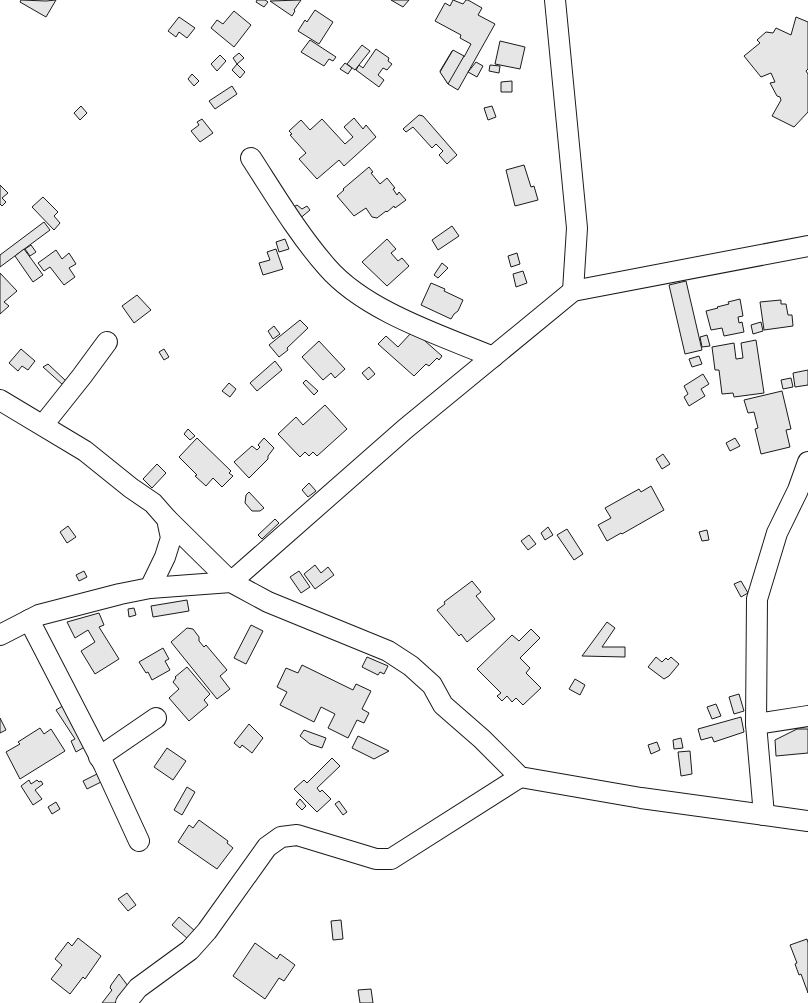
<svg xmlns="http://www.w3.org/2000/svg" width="808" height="1003" font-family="Ubuntu,sans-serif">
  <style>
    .building { fill: #e6e6e6; stroke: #1a1a1a }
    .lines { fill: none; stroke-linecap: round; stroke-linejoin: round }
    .minor-casing { stroke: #1a1a1a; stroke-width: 22 }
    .minor { stroke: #fff; stroke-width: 20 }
  </style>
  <rect width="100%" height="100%" fill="#fff"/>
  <!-- building -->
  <g class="building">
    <path d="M21 0 46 1 56 0 46 17 20 2Z"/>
    <path d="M257 0H265L268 2 264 7 256 2Z"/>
    <path d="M301 0 294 10 295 11 292 16 270 1Z"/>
    <path d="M391 0H409L403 7Z"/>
    <path d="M453 0 463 4 466 0H468L482 8 478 15 495 24 458 90 448 84 440 71 452 51 464 57 471 44 460 38 461 35 435 21 445 3 450 6Z"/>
    <path d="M315 10 333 22 319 44 298 31 305 20 307 22Z"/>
    <path d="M234 11 251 25 234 47 211 28 217 20 223 24Z"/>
    <path d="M179 17 195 28 187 38 179 32 176 37 168 31Z"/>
    <path d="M796 17 808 22V69L806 71 808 74V112L794 127 772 116 781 100 780 97 777 96 770 83 775 82 771 73 761 77 744 56 760 43 757 40 766 32 773 33 776 28 791 35Z"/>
    <path d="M310 40 336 57 333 61 329 59 324 66 301 52Z"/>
    <path d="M500 41 525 47 520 69 495 64Z"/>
    <path d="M362 45 370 51 355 70 347 64Z"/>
    <path d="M376 49 389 58 388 61 392 64 387 70 383 68 378 75 384 80 379 87 356 70 359 65 363 68Z"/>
    <path d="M453 50 464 56 448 84 440 72Z"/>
    <path d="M239 53 244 58 237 64 233 58Z"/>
    <path d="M220 55 226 61 217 71 211 64Z"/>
    <path d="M476 62 483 66 477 77 468 72Z"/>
    <path d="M345 63 352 68 348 74 340 69Z"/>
    <path d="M237 64 245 72 240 78 232 70Z"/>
    <path d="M490 65 500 66 499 73 489 71Z"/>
    <path d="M192 74 199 81 194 86 188 79Z"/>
    <path d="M512 81V92H501V82Z"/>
    <path d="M232 86 237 94 215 109 209 101Z"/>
    <path d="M81 106 87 113 80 120 74 113Z"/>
    <path d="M492 106 496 117 488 120 484 108Z"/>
    <path d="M419 115 423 116 457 155 447 164 439 155 443 151 436 144 432 148 413 127 406 132 403 129Z"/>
    <path d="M354 118 363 129 366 125 376 137 344 166 339 160 317 179 299 159 306 153 290 135 292 134 289 131 301 120 310 130 322 119 345 144 353 137 344 127Z"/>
    <path d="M202 119 213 133 200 142 191 131 199 125 197 122Z"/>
    <path d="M524 165 531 187 534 186 538 200 515 206 506 170Z"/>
    <path d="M369 167 373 172 371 173 380 184 387 178 395 188 393 189 397 195 399 192 406 200 395 208 394 206 387 212 386 211 377 218 372 217 366 208 354 216 337 196 344 190 343 189Z"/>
    <path d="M0 185 8 193 2 198 6 202 2 206 0 204Z"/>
    <path d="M43 197 58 212 54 216 60 223 54 230 32 207Z"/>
    <path d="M297 205 302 209 307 206 310 210 298 220 290 209Z"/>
    <path d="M44 222 50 230 0 267V255Z"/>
    <path d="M452 226 459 236 438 250 432 240Z"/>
    <path d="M285 239 289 249 279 252 276 242Z"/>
    <path d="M387 239 396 249 391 253 398 261 402 258 409 266 387 286 362 262Z"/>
    <path d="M31 245 36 252 30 256 25 249Z"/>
    <path d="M24 249 43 275 33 282 15 256Z"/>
    <path d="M276 249 283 269 263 275 259 263 270 260 267 252Z"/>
    <path d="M56 250 62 259 69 253 76 264 69 268 75 277 64 285 50 267 44 271 38 263Z"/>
    <path d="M517 253 520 264 511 267 508 256Z"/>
    <path d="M442 263 448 268 438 278 434 275Z"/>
    <path d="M523 271 527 283 516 287 513 274Z"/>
    <path d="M0 273 17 291 4 302 9 306 0 314Z"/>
    <path d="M686 281 702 350 685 354 669 285Z"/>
    <path d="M431 283 445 289 444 291 463 300 458 311 454 314 451 319 421 305Z"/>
    <path d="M137 295 151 310 134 323 122 306Z"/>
    <path d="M740 299 743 316 738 317 739 323 742 322 744 332 724 336 722 328 711 330 706 311 718 308 717 307 729 304 728 302Z"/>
    <path d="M781 300V304H786L788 315H792L793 326 764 330 760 302Z"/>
    <path d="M300 320 308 328 287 348 288 350 279 357 269 345Z"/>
    <path d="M761 322 763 331 753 334 751 325Z"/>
    <path d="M274 326 280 334 273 339 268 331Z"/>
    <path d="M411 333H416L442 356 439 360 437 358 429 366 426 364 414 376 378 344 386 336 398 347Z"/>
    <path d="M707 335 710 346 702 347 700 337Z"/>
    <path d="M756 340 764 393 734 397 733 393 722 394 719 370H715L712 347 734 343 736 359 743 358 741 343Z"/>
    <path d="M319 341 345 369 335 378 331 373 323 380 302 357Z"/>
    <path d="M21 349 35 361 28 370 22 366 18 371 9 363Z"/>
    <path d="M164 349 169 357 164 360 159 352Z"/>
    <path d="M699 356 702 364 692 367 689 359Z"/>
    <path d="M275 361 282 370 257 391 250 383Z"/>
    <path d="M48 364 66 381 63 385 43 367Z"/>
    <path d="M369 367 375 374 368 380 362 373Z"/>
    <path d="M808 370V385L795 387 793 373Z"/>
    <path d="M703 374 709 384 701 389 705 396 689 406 684 397 688 394 684 386Z"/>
    <path d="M791 378 793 387 783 389 781 380Z"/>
    <path d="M306 380 318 391 314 395 303 383Z"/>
    <path d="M229 383 236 389 230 397 222 391Z"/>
    <path d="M782 391 791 429 786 430 790 447 761 454 755 429 758 428 754 412 748 413 744 400Z"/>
    <path d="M325 405 347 429 317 456 313 452 309 456 305 452 300 457 278 434 296 417 303 425Z"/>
    <path d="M188 429 195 436 190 440 184 434Z"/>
    <path d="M197 438 231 471 229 473 233 476 222 487 213 478 206 486 195 476 197 475 179 457Z"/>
    <path d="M264 438 274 448 268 456V459L249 478 234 462 252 446 257 450 260 447 258 445Z"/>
    <path d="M735 438 740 446 730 451 726 443Z"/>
    <path d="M663 454 670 464 662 469 656 459Z"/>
    <path d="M157 464 166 473 152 488 143 479Z"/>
    <path d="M309 483 316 491 308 497 302 490Z"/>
    <path d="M651 486 664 510 622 534 621 533 607 541 598 525 611 518 605 508 639 489 641 492Z"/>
    <path d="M249 492 264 508 260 511H252L245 503 246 495Z"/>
    <path d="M275 519 279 523 262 539 258 535Z"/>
    <path d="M68 526 76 537 67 543 60 532Z"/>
    <path d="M548 527 553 535 545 540 541 533Z"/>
    <path d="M567 529 583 554 574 560 557 535Z"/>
    <path d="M707 530 709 540 702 541 699 532Z"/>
    <path d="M529 535 536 544 528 550 521 541Z"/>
    <path d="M315 565 321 573 328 567 334 575 315 589 304 574Z"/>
    <path d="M84 571 87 577 79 581 76 575Z"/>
    <path d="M299 571 310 587 301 593 290 577Z"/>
    <path d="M472 581 481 592 476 596 495 619 467 642 461 634 459 636 437 610 445 604 444 602Z"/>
    <path d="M741 581 748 593 741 597 734 584Z"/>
    <path d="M187 600 189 611 153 617 151 606Z"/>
    <path d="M134 608 136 615 129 617 128 609Z"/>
    <path d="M99 613 104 625 99 627 119 659 95 674 81 651 95 642 88 630 75 638 67 622Z"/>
    <path d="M607 622 615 628 602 647H625V657L582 656Z"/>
    <path d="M251 625 263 631 246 664 234 658Z"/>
    <path d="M187 628 193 629 199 637V641L204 647 206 645 227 670 220 676 230 689 217 699 171 642Z"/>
    <path d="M531 629 540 638 520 658 530 668 526 673 541 688 523 705 516 698 512 702 507 696 502 701 497 696 501 693 477 669 512 635 519 641Z"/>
    <path d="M163 648 169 659 165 661 170 670 152 680 148 672 146 673 139 662Z"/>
    <path d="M367 657 388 666 384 674 380 672 378 675 362 667Z"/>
    <path d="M656 657 662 662 666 658 668 660 671 657 679 664 669 676 664 679 648 667Z"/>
    <path d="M302 665 353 690 356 684 371 691 362 709 369 713 364 723 357 720 348 738 328 728 335 714 321 707 314 722 280 705 287 692 277 687 286 668 298 673Z"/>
    <path d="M187 667 210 694 204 700 208 705 189 721 169 698 179 689 173 682 176 678 175 677Z"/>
    <path d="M575 679 585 685 580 695 569 689Z"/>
    <path d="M739 694 744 711 734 714 729 697Z"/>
    <path d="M66 704 88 745 76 752 71 741 75 739 56 710Z"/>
    <path d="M716 704 721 716 712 719 707 707Z"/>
    <path d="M741 717 744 732 714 742 712 737 701 740 698 729Z"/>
    <path d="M0 718 6 730 0 733Z"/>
    <path d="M249 724 263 738 252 753 242 745 240 748 234 743Z"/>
    <path d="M40 728 44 734 51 729 65 751 20 779 6 752 20 744 18 742Z"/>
    <path d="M797 729H808V753L776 756 775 740Z"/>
    <path d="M304 730 326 738 322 748 310 744 300 736Z"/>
    <path d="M358 736 389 751 374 759 352 748Z"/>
    <path d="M681 738 683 748 674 749 673 740Z"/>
    <path d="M657 742 660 750 651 754 648 745Z"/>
    <path d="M167 748 186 761 173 780 154 767Z"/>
    <path d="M690 751 692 774 681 776 678 752Z"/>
    <path d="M332 758 340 766 317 788 320 792 322 790 331 799 317 812 294 789 304 780 307 783Z"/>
    <path d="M97 774 101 782 87 789 83 781Z"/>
    <path d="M29 780 31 784 37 780 39 782 41 781 43 784 35 790 42 799 33 805 21 786Z"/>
    <path d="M187 787 195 792 182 815 174 810Z"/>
    <path d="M300 799 306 806 302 810 296 804Z"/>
    <path d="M339 801 347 812 343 815 335 804Z"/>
    <path d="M56 802 60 809 52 814 48 807Z"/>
    <path d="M199 820 228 841 227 843 233 848 217 869 178 842 189 825 193 828Z"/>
    <path d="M127 893 136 905 128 911 118 899Z"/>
    <path d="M179 917 195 931 188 939 172 925Z"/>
    <path d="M341 920 343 939 333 940 331 921Z"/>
    <path d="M78 938 101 956 85 979 83 977 70 994 51 979 62 965 55 959 68 942 72 946Z"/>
    <path d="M807 939 808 943V993L801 974 799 975 795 964 797 963 790 945Z"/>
    <path d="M255 943 277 959 280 954 295 965 284 981 279 978 265 999 233 976Z"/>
    <path d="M119 974 128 986 115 1003H102L112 990 110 988 111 985Z"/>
    <path d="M371 989 373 1003H360L358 990Z"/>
  </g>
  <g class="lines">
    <!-- minor casing -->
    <g class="minor-casing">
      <g id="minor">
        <path d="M555 0 577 228 573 291"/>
        <path d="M251 158C275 195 298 234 327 267 365 311 440 335 493 357"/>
        <path d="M0 400 85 451 131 488 153 503 167 519 171 538 165 557 150 588"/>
        <path d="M43 425 82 376 107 342"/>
        <path d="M167 519 231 582 405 429 573 291 808 246"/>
        <path d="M29 620 104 765 139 841"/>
        <path d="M0 635 39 615 120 594 150 588 231 582 268 602 388 651 411 666 432 685 443 705 482 739 520 777 641 798 808 821"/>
        <path d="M756 724 808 716"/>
        <path d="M99 757 156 718"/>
        <path d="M764 815 756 724 757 599 777 533 798 490 808 462"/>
        <path d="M126 1003 138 988 190 950 207 931 267 847 281 837 297 835 376 859H391L520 777"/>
      </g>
    </g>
    <!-- minor -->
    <use href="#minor" class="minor"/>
  </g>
</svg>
